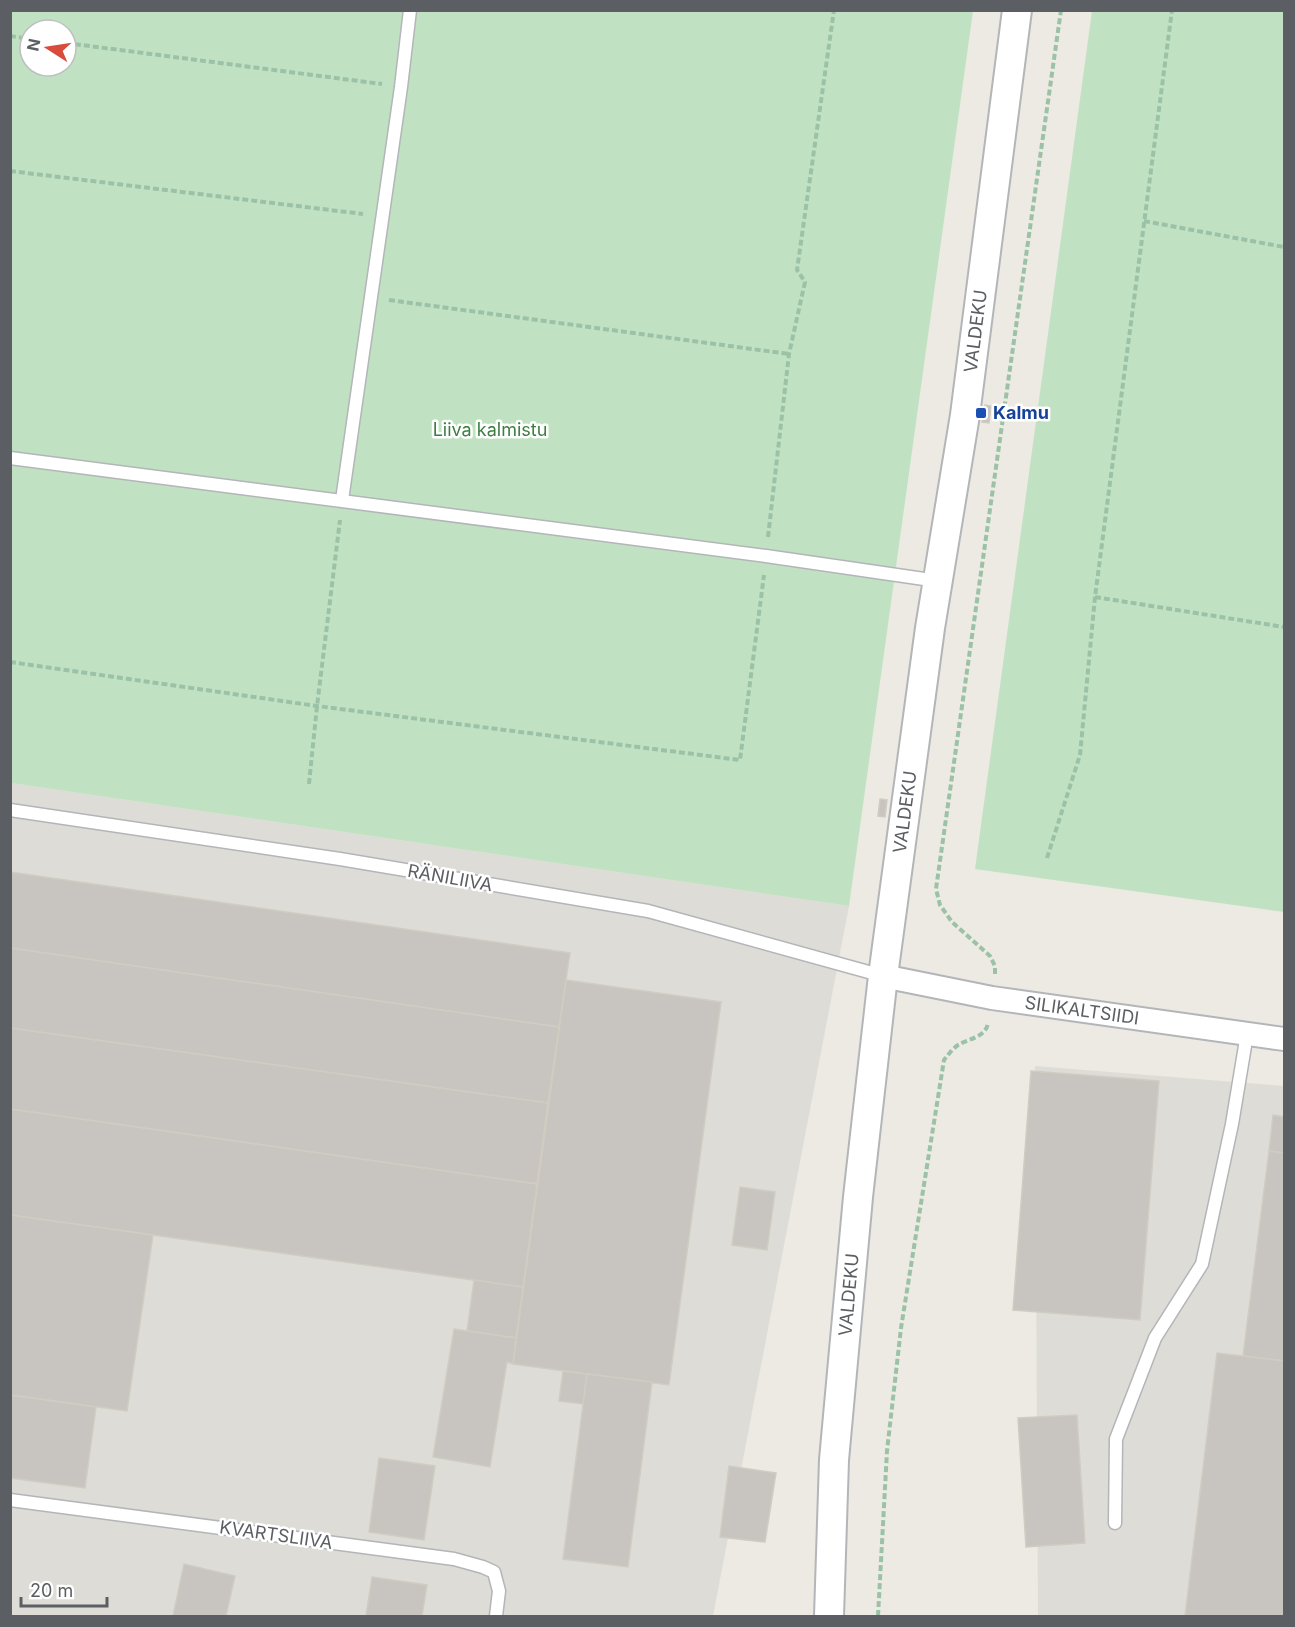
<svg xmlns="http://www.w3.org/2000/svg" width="1295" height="1627" font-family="Inter,sans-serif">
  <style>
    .industrial { fill: #dedcd7 }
    .green { fill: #c1e2c2; fill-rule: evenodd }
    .building { fill: #c8c5c0; stroke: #d0ccc1; stroke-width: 1.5 }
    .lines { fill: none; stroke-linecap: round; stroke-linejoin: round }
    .service-casing { stroke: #b3b5b9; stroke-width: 15 }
    .minor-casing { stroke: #b3b5b9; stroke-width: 26 }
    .tertiary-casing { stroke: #b3b5b9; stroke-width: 32 }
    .path { stroke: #9bc2a7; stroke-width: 4; stroke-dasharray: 6 3; stroke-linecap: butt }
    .service { stroke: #fff; stroke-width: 12 }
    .minor { stroke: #fff; stroke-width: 22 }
    .tertiary { stroke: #fff; stroke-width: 28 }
    .transit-dot { fill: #1a4fb4; stroke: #fff; stroke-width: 2 }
    .labels { text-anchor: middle; stroke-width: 5; stroke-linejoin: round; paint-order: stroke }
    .street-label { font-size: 18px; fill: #5b5e62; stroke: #fff }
    .transit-label { font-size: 18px; font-weight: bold; fill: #164399; stroke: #fff; text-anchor: start }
    .park-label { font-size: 18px; fill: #3c7f41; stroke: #fff }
  </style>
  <rect width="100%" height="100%" fill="#eceae2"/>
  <!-- industrial -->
  <g class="industrial">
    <path d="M11 783 849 906 713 1616H11Z"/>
    <path d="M1035 1066 1284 1086V1616H1038Z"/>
  </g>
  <!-- green -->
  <g class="green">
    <path d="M11 11H973L849 906 11 783ZM30 30H66V66H30Z"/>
    <path d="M1092 11H1284V912L975 869Z"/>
  </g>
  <!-- building -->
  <g class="building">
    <path d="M985 405 991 406 989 423 982 422Z"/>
    <path d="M880 799 887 800 885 817 878 816Z"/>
    <path d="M10 872 570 953 559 1027 10 948Z"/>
    <path d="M10 948 559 1027 548 1103 10 1028Z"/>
    <path d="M566 980 721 1002 669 1385 513 1364Z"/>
    <path d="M10 1028 548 1103 537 1184 10 1109Z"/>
    <path d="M1031 1071 1159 1081 1140 1320 1013 1310Z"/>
    <path d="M10 1109 537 1184 523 1287 10 1215Z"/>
    <path d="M1273 1115 1284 1117V1153L1269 1151Z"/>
    <path d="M1269 1151 1284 1153V1361L1243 1356Z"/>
    <path d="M740 1187 775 1192 767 1250 732 1245Z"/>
    <path d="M10 1215 153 1235 127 1411 10 1395Z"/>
    <path d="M474 1280 523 1287 516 1338 467 1331Z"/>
    <path d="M454 1329 516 1338 513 1364 507 1362 490 1467 433 1457Z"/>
    <path d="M1217 1353 1284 1361V1616H1185Z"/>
    <path d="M563 1371 587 1374 583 1404 559 1401Z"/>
    <path d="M587 1374 652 1382 628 1567 563 1559Z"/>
    <path d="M10 1395 96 1407 85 1488 10 1478Z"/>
    <path d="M1077 1415 1085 1543 1026 1547 1018 1418Z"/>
    <path d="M379 1458 435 1466 424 1540 369 1532Z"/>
    <path d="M729 1466 776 1473 765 1542 720 1537Z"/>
    <path d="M184 1564 235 1576 226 1616H173Z"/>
    <path d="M372 1577 427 1585 422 1616H366Z"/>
  </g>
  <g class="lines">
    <!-- service casing -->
    <g class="service-casing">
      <g id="service">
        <path d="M10 458 766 556 938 581"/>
        <path d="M342 500 401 87 410 10"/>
        <path d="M10 810 340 859 648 911 883 976"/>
        <path d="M10 1500 454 1559 483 1567 494 1572 499 1591 496 1616"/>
        <path d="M1115 1523 1116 1439 1155 1338 1202 1264 1232 1124 1247 1034"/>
      </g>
    </g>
    <!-- minor casing -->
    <g class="minor-casing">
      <g id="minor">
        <path id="s1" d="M883 976 992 998 1284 1039"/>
      </g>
    </g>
    <!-- tertiary casing -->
    <g class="tertiary-casing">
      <g id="tertiary">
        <path id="s2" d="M829 1616 834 1460 858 1197 883 976 930 628 965 415 1017 10"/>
      </g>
    </g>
    <!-- path -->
    <g class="path">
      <path d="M10 36 30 39"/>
      <path d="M66 43 382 84"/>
      <path d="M10 171 363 214"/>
      <path d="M1144 221 1284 247"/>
      <path d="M389 300 789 354"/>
      <path d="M768 537 789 354 805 282 797 270 834 10"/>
      <path d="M1095 597 1284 627"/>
      <path d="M10 662 317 706 740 760 764 575"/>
      <path d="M309 784 317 706 340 520"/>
      <path d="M1047 858 1080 755 1095 597 1172 10"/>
      <path d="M995 974V966L990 956 952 922 940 905 936 889 1061 10"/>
      <path d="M878 1616 887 1451 901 1328 944 1060C948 1055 952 1049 958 1045 968 1039 986 1037 988 1023"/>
    </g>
    <!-- service -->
    <use href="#service" class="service"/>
    <!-- minor -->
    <use href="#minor" class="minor"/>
    <!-- tertiary -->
    <use href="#tertiary" class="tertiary"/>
  </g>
  <!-- markers -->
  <rect class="transit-dot" x="975" y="407" width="12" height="12" rx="3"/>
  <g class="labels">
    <!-- street labels -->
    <g class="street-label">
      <text dy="6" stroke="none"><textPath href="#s2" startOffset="1294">VALDEKU</textPath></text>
      <text dy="6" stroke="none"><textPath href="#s2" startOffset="808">VALDEKU</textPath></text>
      <text transform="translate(450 878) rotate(10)" y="6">RÄNILIIVA</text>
      <text dy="6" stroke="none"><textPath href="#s1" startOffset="202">SILIKALTSIIDI</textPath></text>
      <text dy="6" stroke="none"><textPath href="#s2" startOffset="322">VALDEKU</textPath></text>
      <text transform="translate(276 1535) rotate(8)" y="6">KVARTSLIIVA</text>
    </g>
    <!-- transit labels -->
    <g class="transit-label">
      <text x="993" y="419">Kalmu</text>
    </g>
    <!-- park labels -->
    <g class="park-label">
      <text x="490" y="436">Liiva kalmistu</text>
    </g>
  </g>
  <!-- border -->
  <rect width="1295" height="1627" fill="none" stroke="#5b5e62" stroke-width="24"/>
  <!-- north arrow -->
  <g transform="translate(48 48) rotate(282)"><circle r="28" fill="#ffffff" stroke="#bdbfc0" stroke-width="1.5"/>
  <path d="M0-4.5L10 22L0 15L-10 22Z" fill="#d94c3c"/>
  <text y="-9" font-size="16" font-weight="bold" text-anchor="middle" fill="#5b5e62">N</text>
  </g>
  <!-- scale -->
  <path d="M21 1597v9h86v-9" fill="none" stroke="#5b5e62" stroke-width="3"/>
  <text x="30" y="1597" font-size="18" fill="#5b5e62" stroke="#ffffff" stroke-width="4.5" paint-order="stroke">20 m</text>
</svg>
